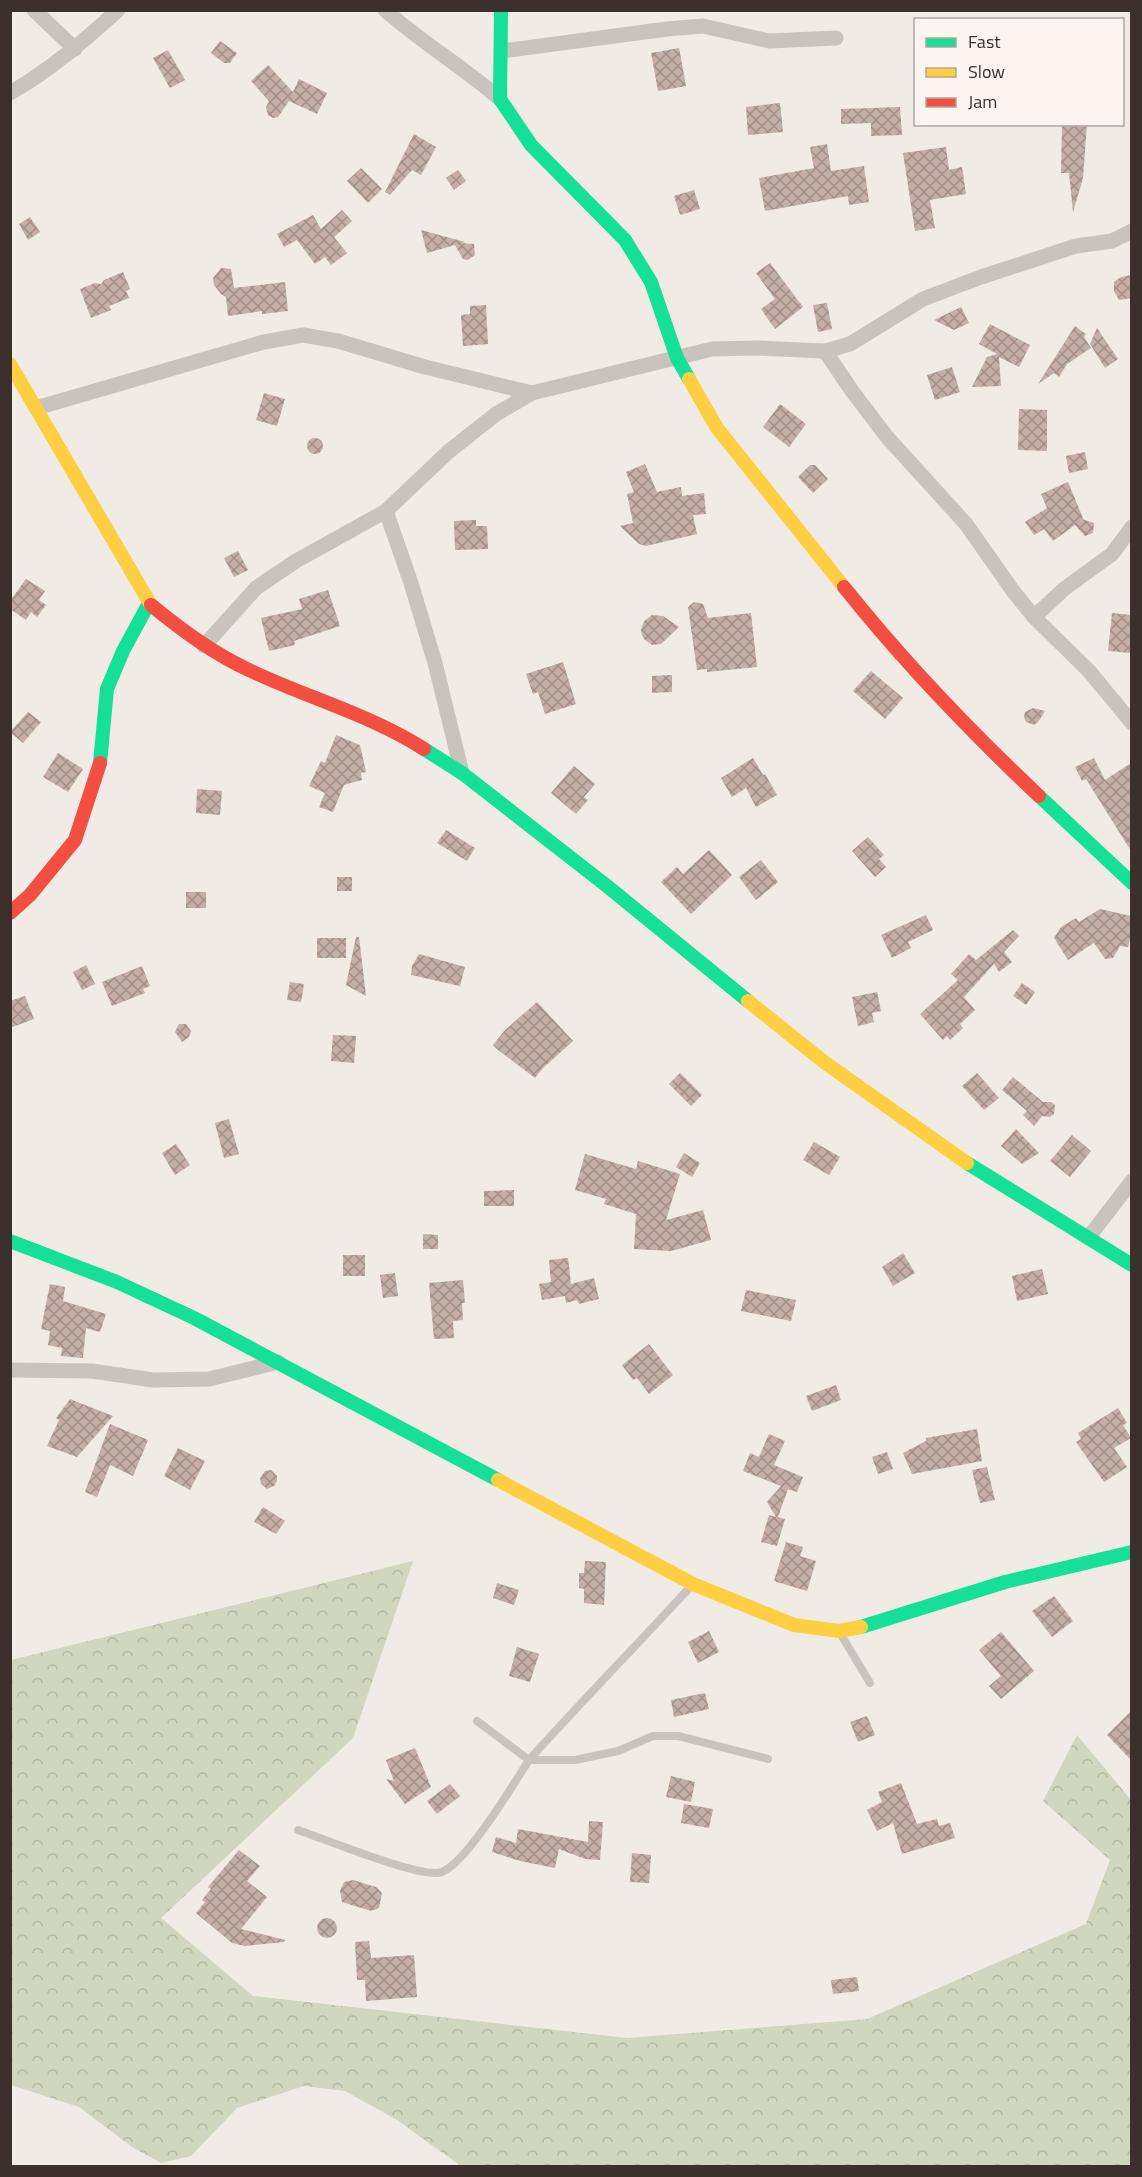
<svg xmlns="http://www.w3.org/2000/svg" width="1142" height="2177" font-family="'Titillium Web',sans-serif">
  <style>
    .forest { fill: url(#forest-crowns) }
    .building { fill: url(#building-cross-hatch) }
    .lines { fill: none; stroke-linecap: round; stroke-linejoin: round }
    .lane { stroke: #c9c3be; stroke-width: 8 }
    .street { stroke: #c9c3be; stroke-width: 15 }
    .fast { stroke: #16e098; stroke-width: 14 }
    .slow { stroke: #ffcf43; stroke-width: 14 }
    .jam { stroke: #f24e42; stroke-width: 14 }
  </style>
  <defs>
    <pattern id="forest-crowns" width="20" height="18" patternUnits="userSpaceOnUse" patternTransform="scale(1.5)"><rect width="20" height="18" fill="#d1d6bf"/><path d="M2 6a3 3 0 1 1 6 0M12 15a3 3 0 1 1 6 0" fill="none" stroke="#b4b8a4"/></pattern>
    <pattern id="building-cross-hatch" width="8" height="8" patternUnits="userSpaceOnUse" patternTransform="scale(1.5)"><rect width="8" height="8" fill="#c3afa7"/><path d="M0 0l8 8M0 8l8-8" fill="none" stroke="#a08f88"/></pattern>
  </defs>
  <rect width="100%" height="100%" fill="#f0ebe5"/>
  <!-- forest -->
  <path class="forest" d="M413 1561 353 1738 161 1918 253 1996 627 2038 867 2019 1086 1924 1110 1860 1043 1801 1077 1735 1131 1800V2166H461L397 2120 345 2091 304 2086 237 2108 191 2156 161 2163 132 2147 79 2107 11 2085V1660Z"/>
  <!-- building -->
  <g class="building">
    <path d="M220 41 237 53 230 63H224L211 53Z"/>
    <path d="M679 48 686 86 658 91 651 53Z"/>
    <path d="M168 50 185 80 170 88 153 58Z"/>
    <path d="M268 65 293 92 299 79 327 93 317 114 289 101 278 117 273 118 268 115 266 107 269 101 251 81Z"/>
    <path d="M780 103 783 132 748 135 746 107Z"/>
    <path d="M900 107 902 135 871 136V123L841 124V109Z"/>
    <path d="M1062 124H1087L1083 178 1073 212 1069 173H1061Z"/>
    <path d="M414 134 436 147 421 175 412 170 390 195 385 192Z"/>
    <path d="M827 144 831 171 864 166 869 202 849 205 848 196 765 211 759 178 814 168 810 147Z"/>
    <path d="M946 147 949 170 962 167 966 194 930 200 935 228 915 231 903 153Z"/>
    <path d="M361 168 382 189 368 203 347 181Z"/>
    <path d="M458 170 466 181 454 190 446 178Z"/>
    <path d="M694 190 700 209 680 215 674 196Z"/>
    <path d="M342 210 352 221 334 237 347 253 331 265 325 257 315 264 297 240 284 247 277 234 313 215 321 229Z"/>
    <path d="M30 217 40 232 28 240 19 224Z"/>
    <path d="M421 230 465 242 462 243 474 244 475 255 468 260 463 259 455 245 427 253Z"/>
    <path d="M770 263 803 307 775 329 761 309 775 299 756 273Z"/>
    <path d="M221 268 231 269 234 288 285 282 288 311 262 314V311L228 316 226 297 221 294 214 285 213 278Z"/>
    <path d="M123 272 130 289 126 291 129 298 109 306 111 310 91 318 80 289 95 283 101 284 104 280Z"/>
    <path d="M1131 275V298L1119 300 1114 291V282L1121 277Z"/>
    <path d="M827 303 832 329 818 332 813 305Z"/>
    <path d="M486 305 488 344 463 346 461 315 470 314V306Z"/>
    <path d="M961 307 969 323 954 330 934 320Z"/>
    <path d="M990 324 1030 345 1019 367 999 357 1001 386 972 387 987 357 997 354 979 344Z"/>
    <path d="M1075 326 1086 334 1084 337 1091 348 1067 364 1059 377 1054 373 1038 384Z"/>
    <path d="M1097 328 1118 359 1105 368 1090 344Z"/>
    <path d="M952 367 960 392 935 400 927 375Z"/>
    <path d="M264 393 285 399 277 426 256 420Z"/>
    <path d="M780 404 806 424 789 447 763 427Z"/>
    <path d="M1019 409 1047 410V451L1018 450Z"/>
    <circle cx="315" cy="446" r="8"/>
    <path d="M1085 452 1088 469 1069 473 1066 456Z"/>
    <path d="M645 464 657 492 681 487 682 496 704 493 706 514 693 515 697 534 646 546 639 544 620 526 633 523 627 494 634 492 626 472Z"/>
    <path d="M810 465H815L828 479 813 493 798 477Z"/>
    <path d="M1068 482 1083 518 1082 519 1094 523 1093 533 1085 536 1075 525 1053 541 1044 529 1034 535 1025 522 1047 508 1041 494Z"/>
    <path d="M476 520V526H487L488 549 455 550 454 521Z"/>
    <path d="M238 551 248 570 234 577 224 558Z"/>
    <path d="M26 579 45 591 39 600 46 605 37 617 31 612 26 620 10 609V601Z"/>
    <path d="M328 590 340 626 294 641 295 645 269 651 261 618 302 609 299 599Z"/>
    <path d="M694 602 703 604 708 618 751 613 757 667 707 672V669L697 670 688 607Z"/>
    <path d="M1112 613 1131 615V653L1108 651Z"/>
    <path d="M652 615 663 616 679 627 661 644 652 645 644 639 642 635 641 630 644 621Z"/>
    <path d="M563 662 576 704 545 714 538 692 533 694 526 674Z"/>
    <path d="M871 671 903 698 885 719 853 691Z"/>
    <path d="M672 675V692L652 693V676Z"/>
    <path d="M1033 708 1045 711 1038 722 1034 725 1026 722 1024 717 1025 712Z"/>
    <path d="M28 712 41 722 23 743 10 732Z"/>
    <path d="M336 735 360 745 366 772 361 773 362 780 344 785 333 812 319 807 325 793 309 786 321 761 325 763Z"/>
    <path d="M58 753 83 769 68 792 43 777Z"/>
    <path d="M753 758 763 775 765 774 777 795 756 807 746 788 732 797 721 778Z"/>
    <path d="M1094 758 1105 780 1131 763V851L1086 779 1082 781 1075 767Z"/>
    <path d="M574 766 595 784 584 797 588 800 576 814 551 793Z"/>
    <path d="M197 789 222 791 220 815 196 813Z"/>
    <path d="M446 830 475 848 467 861 437 843Z"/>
    <path d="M868 837 884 855 879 859 886 867 875 877 852 851Z"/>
    <path d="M709 850 732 875 691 914 661 882 677 867 683 874Z"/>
    <path d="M761 860 778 882 756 900 739 877Z"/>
    <rect x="337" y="877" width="15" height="14"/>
    <rect x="186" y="892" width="20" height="16"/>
    <path d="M1100 909 1131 916V936L1128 947 1120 946 1113 958 1105 959 1094 943 1068 960 1054 938 1061 927 1076 918 1079 922Z"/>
    <path d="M926 915 933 930 908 942 911 948 892 958 881 935Z"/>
    <path d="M1013 930 1019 936 1004 952 1012 962 999 972 994 964 964 997 975 1010 960 1024 963 1028 950 1040 947 1036 943 1040 920 1014 958 980 951 974 969 954 976 960Z"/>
    <path d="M356 937H359L366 996 346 985Z"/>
    <rect x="317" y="938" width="29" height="20"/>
    <path d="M419 954 465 967 460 986 411 975 412 966Z"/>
    <path d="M86 965 95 984 82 990 73 972Z"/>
    <path d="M142 966 150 986 143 989 145 993 112 1006 102 982Z"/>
    <path d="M290 982 304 984 301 1002 287 1000Z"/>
    <path d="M1022 983 1035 992 1026 1005 1013 996Z"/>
    <path d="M877 992 881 1011 872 1013 874 1022 858 1026 852 997Z"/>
    <path d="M25 996 34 1019 10 1028V1001Z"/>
    <path d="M537 1002 573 1041 542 1069 535 1078 498 1050 493 1045 505 1030Z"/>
    <path d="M179 1024H186L191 1031 189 1037 182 1042 175 1032Z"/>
    <path d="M333 1035 356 1036 354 1063 331 1061Z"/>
    <path d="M680 1073 702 1095 691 1106 669 1084Z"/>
    <path d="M977 1073 999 1098 984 1110 962 1086Z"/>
    <path d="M1013 1077 1043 1102H1051L1055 1105 1054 1114 1050 1117 1042 1116 1034 1126 1023 1115 1027 1111 1002 1090Z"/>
    <path d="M229 1119 239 1154 224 1158 215 1123Z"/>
    <path d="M1016 1129 1039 1153 1022 1164 1001 1146Z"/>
    <path d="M1072 1135 1091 1151 1070 1177 1050 1161Z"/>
    <path d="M814 1142 840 1157 829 1175 803 1160Z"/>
    <path d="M176 1144 190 1165 175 1175 162 1153Z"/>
    <path d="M684 1153 700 1163 692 1177 676 1167Z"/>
    <path d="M585 1154 636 1169 638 1161 680 1174 666 1220 703 1210 711 1240 671 1251 634 1249 636 1214 604 1204 606 1199 575 1190Z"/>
    <path d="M514 1190V1206H484V1191Z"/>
    <path d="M423 1234 438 1235V1249H423Z"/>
    <path d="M903 1253 915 1273 893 1286 882 1267Z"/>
    <rect x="343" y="1255" width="22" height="21"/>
    <path d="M568 1258 571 1284 594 1278 599 1299 579 1304 577 1300 566 1303 565 1296 542 1300 539 1284 551 1282 549 1260Z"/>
    <path d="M1042 1269 1048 1294 1017 1301 1012 1276Z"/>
    <path d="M395 1273 398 1296 383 1298 380 1275Z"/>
    <path d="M463 1280 465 1303H462L463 1320 453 1321 454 1338 434 1339 429 1283Z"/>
    <path d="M50 1284 65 1287 63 1301 106 1314 100 1332 86 1328 83 1358 61 1356 62 1348 48 1345 50 1331 41 1329Z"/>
    <path d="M746 1290 796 1300 791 1321 741 1311Z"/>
    <path d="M649 1344 673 1375 649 1394 637 1378 633 1380 622 1365Z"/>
    <path d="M836 1385 841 1400 812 1411 806 1396Z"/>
    <path d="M70 1399 113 1416 77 1457 47 1446 59 1420 56 1418Z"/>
    <path d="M1118 1408 1127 1423 1123 1425 1131 1438 1114 1448 1127 1467 1104 1482 1076 1442 1081 1439 1078 1433Z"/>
    <path d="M110 1424 148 1440 133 1476 110 1465 97 1497 85 1492Z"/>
    <path d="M977 1429 982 1461 912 1474 903 1453 926 1441V1438Z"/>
    <path d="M769 1434 785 1441 774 1465 803 1477 797 1492 788 1489 778 1517 785 1519 777 1546 761 1542 769 1515 776 1517 767 1502 781 1486 743 1471 750 1453 759 1457Z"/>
    <path d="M178 1448 205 1461 190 1490 164 1476Z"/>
    <path d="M887 1452 893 1469 878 1474 872 1457Z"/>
    <path d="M987 1467 995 1500 980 1503 972 1470Z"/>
    <path d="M271 1470 277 1476V1481L274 1486 267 1489 261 1484 260 1478 265 1471Z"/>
    <path d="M263 1507 285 1521 276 1534 254 1522Z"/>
    <path d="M786 1542 803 1547 800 1556 816 1561 807 1591 774 1581Z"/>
    <path d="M585 1561 606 1562 604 1605 584 1603V1589L579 1588V1573H584Z"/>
    <path d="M497 1583 519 1590 514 1605 493 1598Z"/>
    <path d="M1054 1596 1073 1621 1052 1637 1032 1611Z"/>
    <path d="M709 1631 719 1652 698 1663 688 1642Z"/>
    <path d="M1001 1632 1034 1671 1001 1699 989 1686 1001 1676 979 1650Z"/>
    <path d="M517 1647 539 1654 530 1682 509 1676Z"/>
    <path d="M705 1693 709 1709 674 1717 671 1700Z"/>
    <path d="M1131 1711V1760L1107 1735Z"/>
    <path d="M867 1716 875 1735 858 1742 850 1722Z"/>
    <path d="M415 1748 431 1787 405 1804 386 1779 394 1781 386 1760Z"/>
    <path d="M671 1776 695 1782 691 1802 666 1797Z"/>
    <path d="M901 1783 917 1824 937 1819 939 1826 950 1823 955 1838 902 1854 893 1823 877 1831 867 1810 882 1802 878 1792Z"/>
    <path d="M450 1784 460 1796 437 1814 427 1801Z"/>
    <path d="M684 1804 713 1809 709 1828 681 1823Z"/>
    <path d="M589 1821 603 1822 600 1860 585 1859 559 1849 555 1868 520 1861 492 1852 496 1837 516 1843 518 1829 588 1842Z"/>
    <path d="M239 1850 260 1866 247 1881 267 1897 241 1929 285 1940 284 1942 245 1946 232 1943 196 1913 205 1902 202 1900 211 1889 208 1887Z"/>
    <path d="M632 1853 651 1855 649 1883 630 1882Z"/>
    <path d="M353 1880 376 1887 382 1893 379 1908 371 1911 342 1902 340 1891 344 1882Z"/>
    <circle cx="327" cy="1928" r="10"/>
    <path d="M369 1941 371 1958 414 1955 417 1997 366 2001 365 1980H357L355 1942Z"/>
    <path d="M857 1977 859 1991 833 1994 831 1980Z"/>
  </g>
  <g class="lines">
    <!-- lane -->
    <g class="lane">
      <path d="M840 1633 870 1683"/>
      <path d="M477 1721 529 1760C582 1701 638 1644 692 1585"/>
      <path d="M298 1830C322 1838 423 1880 442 1872 467 1862 513 1785 529 1760H575L618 1751 653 1736H678L768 1759"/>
    </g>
    <!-- street -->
    <g class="street">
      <path d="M34 10 75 49"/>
      <path d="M385 10C421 42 463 67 500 99"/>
      <path d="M502 51 667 29 703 26 769 41 836 38"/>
      <path d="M10 93C50 70 84 41 118 10"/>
      <path d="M825 351 852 391 887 437 966 524 1013 591 1034 617 1089 671 1132 723"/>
      <path d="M36 408 264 342 303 335 338 341 425 367 532 393"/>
      <path d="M386 511 411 583 435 663 462 773"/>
      <path d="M1034 617 1064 589 1112 554 1132 527"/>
      <path d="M204 646 256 588 296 561 386 511 448 452 496 414 532 393 712 349 756 348 825 351 850 344 923 299 981 277 1076 246 1112 241 1132 231"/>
      <path d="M1088 1238 1132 1181"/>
      <path d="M10 1370 92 1371 153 1380 209 1379 278 1362"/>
    </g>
    <!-- fast -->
    <g class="fast">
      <path d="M501 10 500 99 531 145 625 240 651 282 677 358 689 379"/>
      <path d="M424 749 462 773 607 886 748 1001"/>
      <path d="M100 763 107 689 123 651 149 603"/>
      <path d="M1039 796 1132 883"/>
      <path d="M967 1163 1132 1265"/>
      <path d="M10 1241 117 1282 194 1318 498 1480"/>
      <path d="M861 1627 1005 1582 1132 1552"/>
    </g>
    <!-- slow -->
    <g class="slow">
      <path d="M10 364 151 605"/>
      <path d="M689 379 717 428 844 587"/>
      <path d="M748 1001 824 1062 967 1163"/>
      <path d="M498 1480 693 1584 794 1625 839 1631 861 1627"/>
    </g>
    <!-- jam -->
    <g class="jam">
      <path d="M844 587C903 661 969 730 1039 796"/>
      <path d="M151 605C183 631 214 654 251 671 308 698 371 715 424 749"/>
      <path d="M10 913 30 895 75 840 100 763"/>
    </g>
  </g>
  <!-- border -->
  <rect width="1142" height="2177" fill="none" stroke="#3b302b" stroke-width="24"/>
  <!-- legend -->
  <rect x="914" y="18" width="210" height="108" fill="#fbf5ee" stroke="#aea6a0" stroke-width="1.5"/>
  <rect x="926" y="38" width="30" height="9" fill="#16e098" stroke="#aea6a0" stroke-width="1.5"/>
  <text x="968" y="48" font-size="18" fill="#3b302b">Fast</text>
  <rect x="926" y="68" width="30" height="9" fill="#ffcf43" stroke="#aea6a0" stroke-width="1.5"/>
  <text x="968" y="78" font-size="18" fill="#3b302b">Slow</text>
  <rect x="926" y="98" width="30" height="9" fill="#f24e42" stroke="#aea6a0" stroke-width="1.5"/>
  <text x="968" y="108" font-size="18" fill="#3b302b">Jam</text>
</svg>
